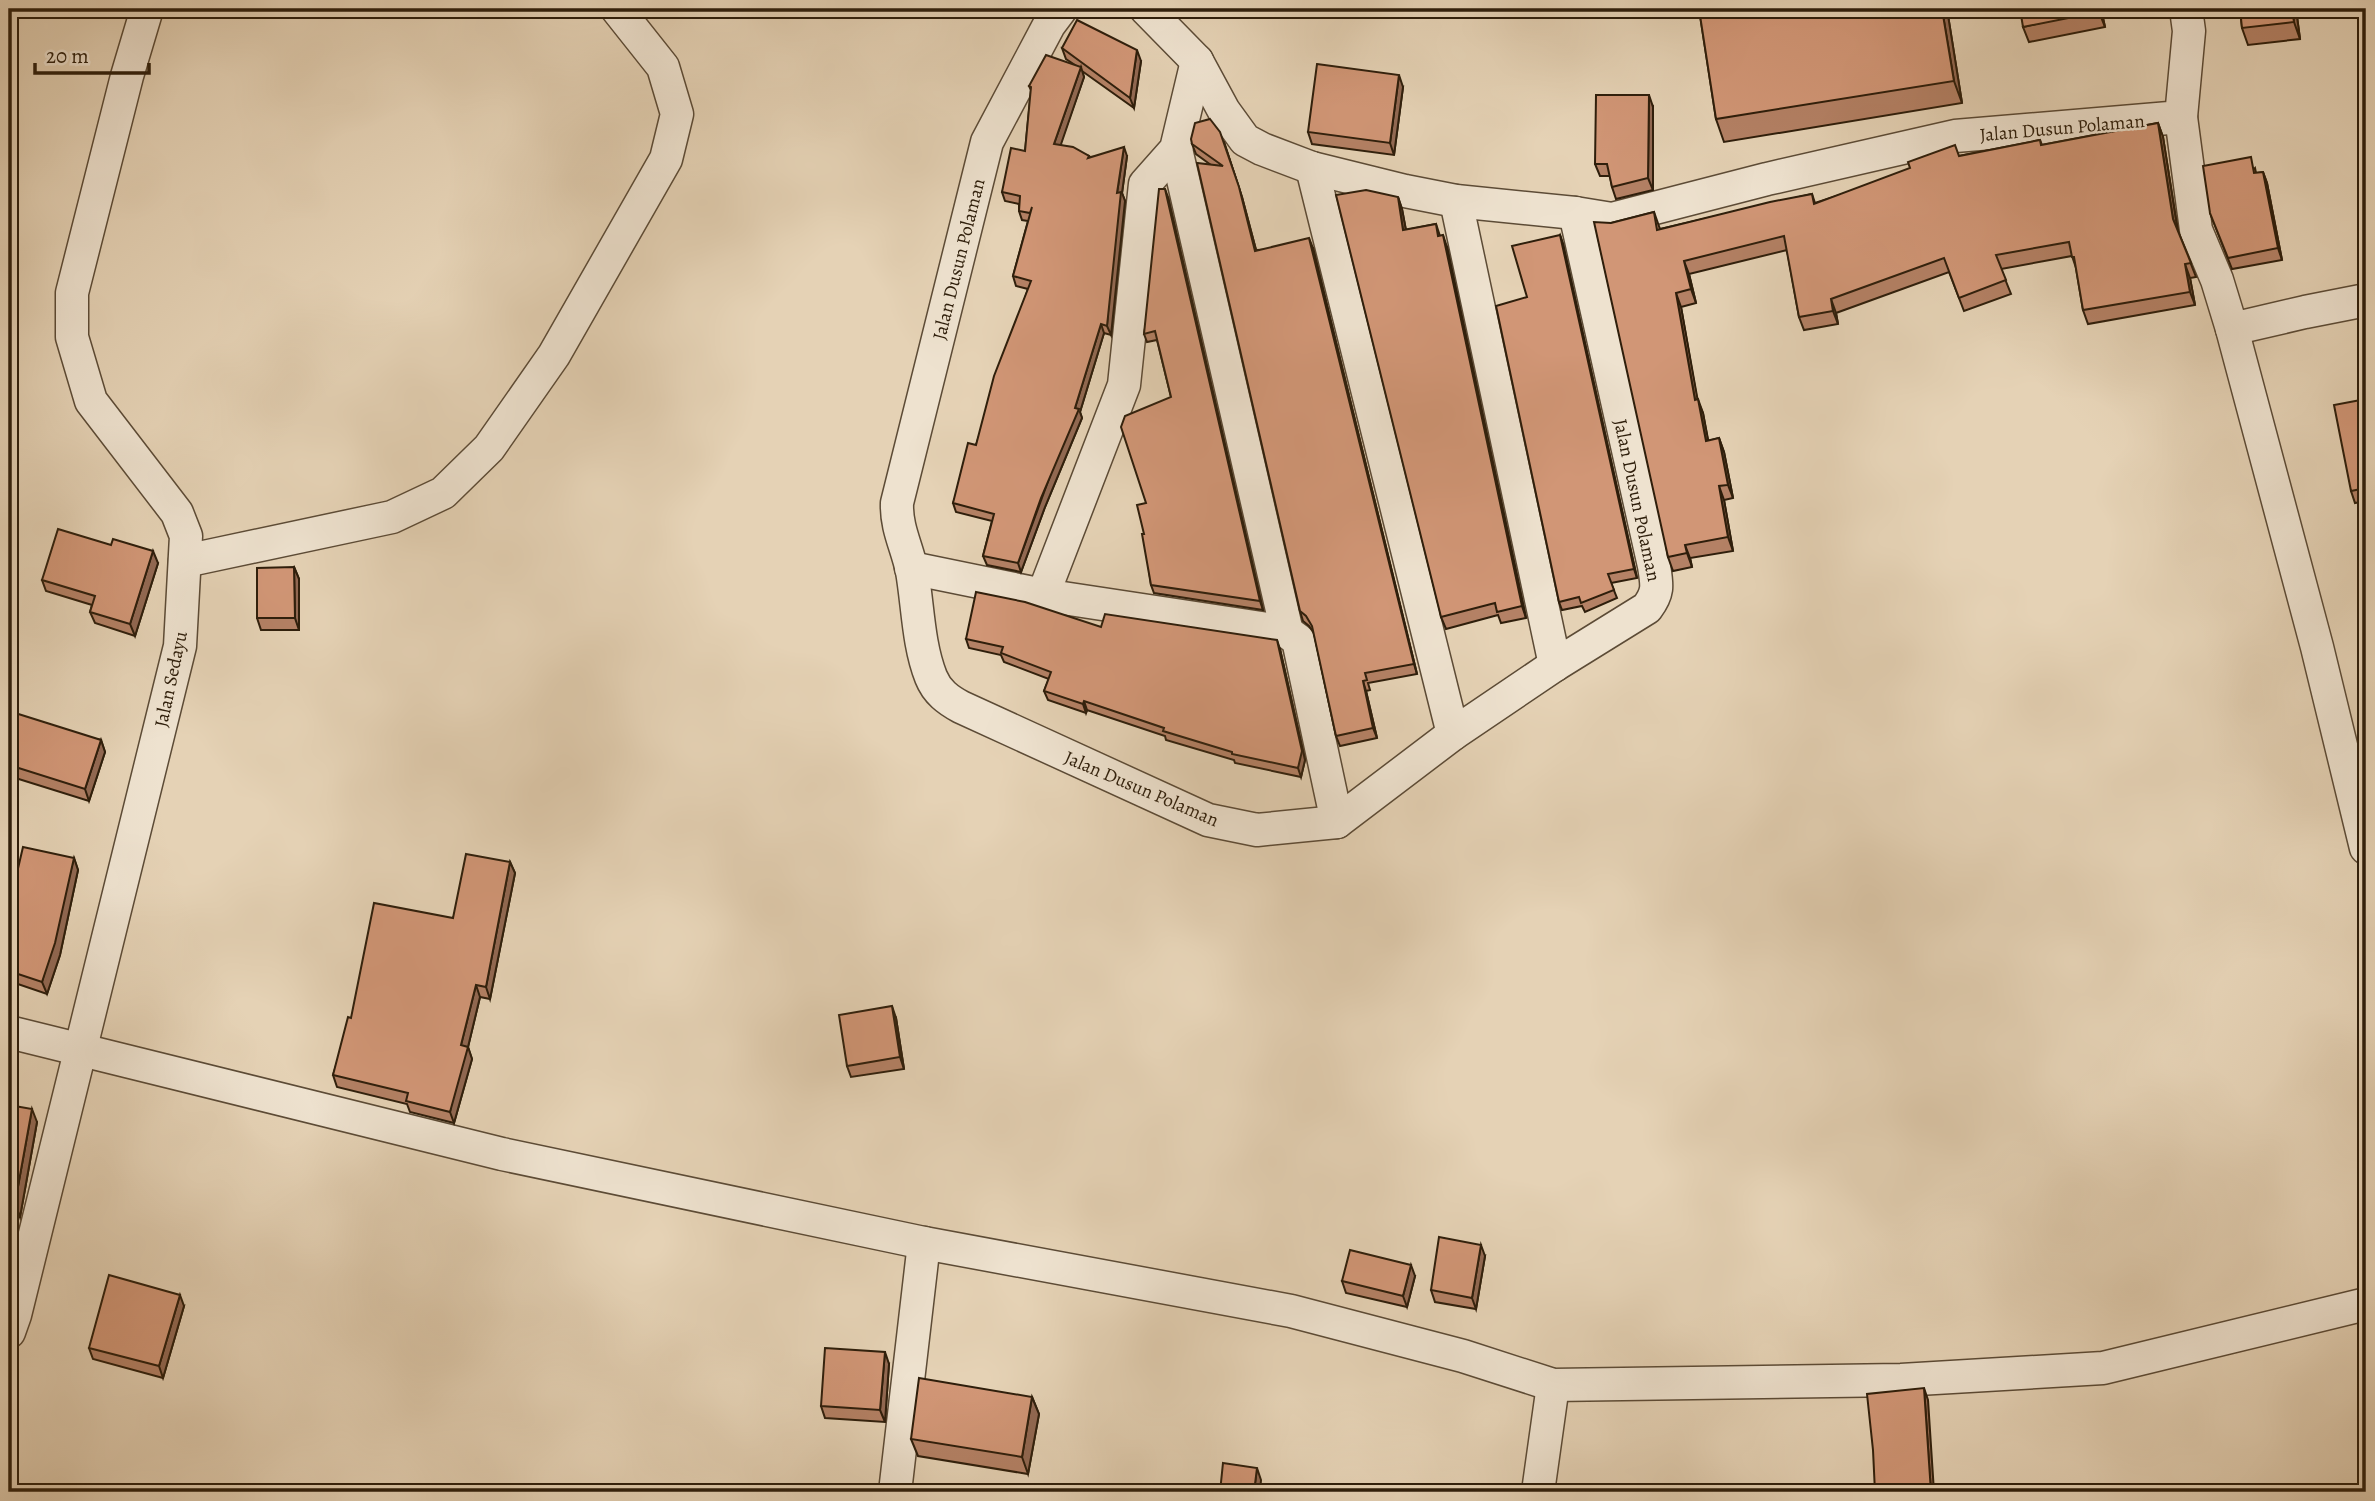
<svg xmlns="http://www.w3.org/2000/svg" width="2375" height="1501" font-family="Alegreya,serif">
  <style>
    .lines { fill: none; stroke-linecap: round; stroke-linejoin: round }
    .street-casing { stroke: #5c4b36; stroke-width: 35 }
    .street { stroke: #eee2cf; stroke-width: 32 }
    .wall { fill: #b48165; stroke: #2e1e0b; stroke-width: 2 }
    .shaded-wall { fill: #926953; stroke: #2e1e0b; stroke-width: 2 }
    .building { fill: #d19676; stroke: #2e1e0b; stroke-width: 2 }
    .labels { text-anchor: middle; stroke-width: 5; stroke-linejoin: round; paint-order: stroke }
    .street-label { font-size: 19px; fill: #2e1e0b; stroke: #eee2cf }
  </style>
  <rect width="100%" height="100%" fill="#e5d2b5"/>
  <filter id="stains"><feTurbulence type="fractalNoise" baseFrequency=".00286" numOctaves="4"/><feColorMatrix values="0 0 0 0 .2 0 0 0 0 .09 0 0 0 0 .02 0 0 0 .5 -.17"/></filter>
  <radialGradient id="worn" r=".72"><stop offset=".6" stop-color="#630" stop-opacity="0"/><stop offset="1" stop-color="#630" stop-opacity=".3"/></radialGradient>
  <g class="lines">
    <!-- street casing -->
    <g class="street-casing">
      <g id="street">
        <path d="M1061 9 1049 25 987 142 897 503C896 528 907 547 912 571 918 606 918 644 931 677 937 692 948 700 961 707L1208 820 1257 830 1337 822 1453 734 1555 665 1647 608C1659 592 1657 585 1654 566L1575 213 1612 219 1767 179 1955 136 2181 117 2189 31 2186 9"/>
        <path d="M1146 9 1197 61 1224 111 1245 140 1262 149 1312 168 1405 191 1456 201 1575 213"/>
        <path d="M2181 117 2196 230 2217 280 2232 329 2305 312 2366 300"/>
        <path d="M1176 149 1287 632"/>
        <path d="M1312 168 1453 734"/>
        <path d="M1456 201 1555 665"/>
        <path d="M2232 329 2317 647 2366 848"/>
        <path d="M185 561 392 517 443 493 489 448 554 355 666 159 677 114 663 67 617 9"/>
        <path d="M911 568 1043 595 1287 632 1298 640 1337 822"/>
        <path d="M1043 595 1124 385 1145 184 1176 149 1197 61"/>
        <path d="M9 1032 502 1154 924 1243 1291 1311 1463 1356 1553 1385 1901 1380 2103 1368 2366 1304"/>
        <path d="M9 1332 15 1315 180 646 186 536 177 513 91 401 72 337V293L127 76 147 9"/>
        <path d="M895 1492 924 1243"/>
        <path d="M1538 1492 1553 1385"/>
      </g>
    </g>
    <!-- street -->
    <use href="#street" class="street"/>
  </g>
  <!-- wall -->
  <g class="wall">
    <path d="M1699 9H1947L1962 103 1724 142 1716 119Z"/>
    <path d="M2101 9 2105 27 2029 42 2023 27Z"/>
    <path d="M2240 9H2296L2300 39 2248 45 2242 28Z"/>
    <path d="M1062 48 1141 61 1134 108 1082 71 1084 77 1060 145 1089 156V157L1127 156 1122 193 1125 201 1111 335 1104 333 1080 412 1082 418 1045 507 1021 572 987 565 983 556 992 521 956 512 953 503 976 445 1028 289 1016 286 1013 276 1028 221 1022 220 1019 211V204L1005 201 1002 192 1025 151 1031 90 1029 86 1075 65 1066 59Z"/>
    <path d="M1403 87 1394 155 1312 144 1308 132Z"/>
    <path d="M1653 107V190L1616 199 1612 187 1610 176H1600L1595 164Z"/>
    <path d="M2158 123 2163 137 2178 231 2196 277 2190 278 2195 305 2088 324 2083 310 2076 268 2072 256 2001 269 2011 294 1964 311 1949 272 1836 313 1838 324 1804 330 1799 317 1787 250 1689 274 1696 303 1681 307 1697 399 1703 413 1708 441 1719 438 1724 452 1733 498 1724 500 1733 551 1690 558 1692 567 1673 571 1668 557 1611 223 1654 212 1660 229 1812 194 1815 203 1959 156 2040 140 2042 145Z"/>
    <path d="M1224 142 1242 197 1256 250 1313 248 1417 674 1368 683 1370 690 1366 691 1377 738 1340 746 1336 736 1314 633 1309 626 1303 621 1300 611 1211 165 1196 154 1192 144Z"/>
    <path d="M2255 168 2256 173 2263 172 2267 183 2282 260 2232 269 2210 213Z"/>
    <path d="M1168 197 1263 610 1154 593 1151 585 1144 534 1171 397 1157 340 1147 342 1144 334Z"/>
    <path d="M1398 197 1402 209 1406 230 1436 224 1440 236 1447 247 1526 618 1501 623 1498 615 1446 629 1441 617Z"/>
    <path d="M1560 235 1563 244 1637 578 1611 583 1617 598 1585 612 1582 606 1562 610 1559 602 1527 297Z"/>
    <path d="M2366 399V501L2355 503 2351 491Z"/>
    <path d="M111 545 158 563 135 636 95 623 90 612 92 605 46 591 42 580Z"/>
    <path d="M294 567 299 579V630H261L257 618Z"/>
    <path d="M1101 627 1280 649 1305 760 1301 777 1235 763 1234 760 1166 740 1165 736 1087 710 1086 713 1048 700 1044 691 1049 679 1004 662 1001 655 969 648 966 639Z"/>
    <path d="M9 723 101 740 105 752 89 801 9 776Z"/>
    <path d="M74 858 78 870 60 955 47 994 9 981V917L11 911 9 907Z"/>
    <path d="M510 862 515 873 490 999 480 997 468 1047 472 1059 454 1123 410 1112 407 1104 337 1087 333 1075 351 1018Z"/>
    <path d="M896 1018 904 1069 851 1077 847 1066Z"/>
    <path d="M9 1105 37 1122 20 1217 9 1215Z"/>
    <path d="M1485 1256 1476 1309 1435 1302 1431 1290Z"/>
    <path d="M1415 1276 1407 1307 1346 1293 1342 1281Z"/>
    <path d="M184 1306 163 1378 93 1359 89 1348Z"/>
    <path d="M889 1364 885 1422 825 1418 821 1406Z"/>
    <path d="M1032 1397 1039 1414 1028 1474 918 1456 911 1439Z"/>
  </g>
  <!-- shaded-wall -->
  <g class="shaded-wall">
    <path d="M1942 9H1947L1962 103 1954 81Z"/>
    <path d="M2099 9H2101L2105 27 2099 12Z"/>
    <path d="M2292 9H2296L2300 39 2294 22Z"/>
    <path d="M1137 50 1141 61 1134 108 1130 98Z"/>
    <path d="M1081 67 1084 77 1058 153 1054 144Z"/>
    <path d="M1399 75 1403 87 1394 155 1390 143Z"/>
    <path d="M1649 95 1653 107V190L1648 178Z"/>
    <path d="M2158 123 2163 137 2178 233 2173 219Z"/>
    <path d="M1224 142 1242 197 1259 261 1255 251Z"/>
    <path d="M1124 147 1127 156 1122 193 1125 201 1111 335 1107 326 1117 193Z"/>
    <path d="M2263 172 2267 183 2282 260 2278 248Z"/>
    <path d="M1165 189 1168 197 1263 610 1260 601Z"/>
    <path d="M1398 197 1402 209 1408 242 1403 230Z"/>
    <path d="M1443 235 1447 247 1526 618 1522 606Z"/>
    <path d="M1560 235 1563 244 1637 578 1634 569Z"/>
    <path d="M1309 238 1313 248 1417 674 1414 664Z"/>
    <path d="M1684 261 1689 274 1696 303 1691 289Z"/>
    <path d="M2185 264 2190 278 2195 305 2190 292Z"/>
    <path d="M1676 293 1681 307 1700 413 1695 400Z"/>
    <path d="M1831 299 1836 313 1838 324 1833 311Z"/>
    <path d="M1101 324 1104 333 1080 412 1082 418 1045 507 1021 572 1018 563 1075 408Z"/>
    <path d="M1698 399 1703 413 1711 455 1706 441Z"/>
    <path d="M1719 438 1724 452 1733 498 1728 485Z"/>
    <path d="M1719 486 1724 500 1733 551 1728 537Z"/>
    <path d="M1685 545 1690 558 1692 567 1687 553Z"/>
    <path d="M153 551 158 563 135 636 130 624Z"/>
    <path d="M294 567 299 579V630L295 618Z"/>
    <path d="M1277 640 1280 649 1305 760 1301 777 1298 768Z"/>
    <path d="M1363 681 1366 691 1377 738 1373 728Z"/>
    <path d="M1084 701 1087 710 1086 713 1083 704Z"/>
    <path d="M101 740 105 752 89 801 85 789Z"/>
    <path d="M74 858 78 870 60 955 47 994 42 982Z"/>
    <path d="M510 862 515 873 490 999 486 987Z"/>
    <path d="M476 985 480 997 468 1047 472 1059 454 1123 450 1112 461 1045Z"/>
    <path d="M892 1006 896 1018 904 1069 900 1057Z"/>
    <path d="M32 1109 37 1122 20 1217 15 1203Z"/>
    <path d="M1481 1245 1485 1256 1476 1309 1472 1298Z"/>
    <path d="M1411 1265 1415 1276 1407 1307 1403 1296Z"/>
    <path d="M180 1295 184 1306 163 1378 159 1366Z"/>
    <path d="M885 1352 889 1364 885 1422 880 1410Z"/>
    <path d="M1924 1388 1928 1400 1934 1492H1931Z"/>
    <path d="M1032 1397 1039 1414 1028 1474 1022 1457Z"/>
    <path d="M1257 1468 1261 1480 1260 1492H1254Z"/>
  </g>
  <!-- building -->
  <g class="building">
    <path d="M1699 9H1942L1954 81 1716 119Z"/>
    <path d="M2020 9H2099V12L2023 27Z"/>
    <path d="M2240 9H2292L2294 22 2242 28Z"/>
    <path d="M1077 20 1137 50 1130 98 1062 48Z"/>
    <path d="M1046 55 1081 67 1054 144 1073 147 1089 156 1088 158 1124 147 1117 193 1121 192 1107 326 1101 324 1075 408 1079 409 1041 498 1018 563 983 556 994 514 953 503 968 443 976 445 994 376 1031 281 1013 276 1032 207 1030 213 1019 211 1020 196 1002 192 1011 148 1025 151 1031 87 1029 86Z"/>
    <path d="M1317 64 1399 75 1390 143 1308 132Z"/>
    <path d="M1596 95H1649L1648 178 1612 187 1607 164H1595Z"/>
    <path d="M1210 119 1220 132 1239 187 1255 251 1309 238 1414 664 1365 673 1367 680 1363 681 1373 728 1336 736 1312 626 1306 616 1300 611 1197 163 1223 166 1192 144 1191 139 1195 123Z"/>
    <path d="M2158 123 2173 219 2191 263 2185 264 2190 292 2083 310 2074 257H2072L2069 242 1996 255 2006 280 1959 298 1944 258 1831 299 1833 311 1799 317 1784 236 1684 261 1691 289 1676 293 1695 400 1698 399 1706 441 1719 438 1728 485 1719 486 1728 537 1685 545 1687 553 1668 557 1594 222 1611 223 1654 212 1657 230 1770 202 1812 194 1814 204 1910 168 1908 162 1955 145 1959 156 2040 140 2041 145Z"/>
    <path d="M2251 157 2254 173 2263 172 2278 248 2228 258 2210 213 2203 166Z"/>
    <path d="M1159 189H1165L1260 601 1151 585 1142 534H1144L1137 505 1146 503 1121 427 1125 416 1171 397 1155 331 1144 334Z"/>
    <path d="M1366 190 1398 197 1403 230 1436 224 1438 236 1443 235 1522 606 1497 612 1495 603 1441 617 1336 195Z"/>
    <path d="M1560 235 1634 569 1608 574 1614 590 1581 603 1579 597 1559 602 1496 306 1527 297 1512 246Z"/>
    <path d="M2366 399V488L2351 491 2334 405Z"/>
    <path d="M58 529 111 545 113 539 153 551 130 624 90 612 95 596 42 580Z"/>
    <path d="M294 567 295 618H257V568Z"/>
    <path d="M976 592 1025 602 1101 627 1105 614 1277 640 1302 751 1298 768 1232 754V752L1163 731 1164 728 1084 701 1083 704 1044 691 1051 672 1001 653 1003 647 966 639Z"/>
    <path d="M12 712 101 740 85 789 9 765V723Z"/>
    <path d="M23 847 74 858 55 943 42 982 9 971V917L12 908 9 907Z"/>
    <path d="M466 854 510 862 486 987 476 985 461 1045 468 1047 450 1112 406 1101 408 1093 333 1075 348 1017 351 1018 374 903 453 918Z"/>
    <path d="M892 1006 900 1057 847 1066 839 1015Z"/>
    <path d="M9 1105 32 1109 15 1203 9 1202Z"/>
    <path d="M1439 1237 1481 1245 1472 1298 1431 1290Z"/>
    <path d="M1350 1250 1411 1265 1403 1296 1342 1281Z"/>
    <path d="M109 1275 180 1295 159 1366 89 1348Z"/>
    <path d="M825 1348 885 1352 880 1410 821 1406Z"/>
    <path d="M919 1378 1032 1397 1022 1457 911 1439Z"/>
    <path d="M1924 1388 1931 1492H1875L1873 1450 1867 1394Z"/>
    <path d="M1223 1463 1257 1468 1254 1492H1220Z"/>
  </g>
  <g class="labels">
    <!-- street labels -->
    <g class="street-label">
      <text transform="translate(2062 127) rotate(-5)" y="7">Jalan Dusun Polaman</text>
      <text transform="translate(958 259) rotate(-76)" y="7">Jalan Dusun Polaman</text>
      <text transform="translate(1638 500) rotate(78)" y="7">Jalan Dusun Polaman</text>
      <text transform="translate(170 679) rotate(-78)" y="7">Jalan Sedayu</text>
      <text transform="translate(1142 788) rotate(23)" y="7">Jalan Dusun Polaman</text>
    </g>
  </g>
  <!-- margin -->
  <rect width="2375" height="1501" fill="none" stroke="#e5d2b5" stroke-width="35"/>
  <rect x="10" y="10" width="2354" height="1480" fill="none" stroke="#2e1e0b" stroke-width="3.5"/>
  <rect x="18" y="18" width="2340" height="1466" fill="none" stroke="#2e1e0b" stroke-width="2"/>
  <!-- scale -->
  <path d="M35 63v10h114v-10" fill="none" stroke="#2e1e0b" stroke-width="3.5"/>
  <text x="46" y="63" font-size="21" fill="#2e1e0b" stroke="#eee2cf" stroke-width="5" paint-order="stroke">20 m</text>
  <rect width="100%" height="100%" filter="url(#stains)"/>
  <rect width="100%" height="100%" fill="url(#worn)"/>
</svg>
